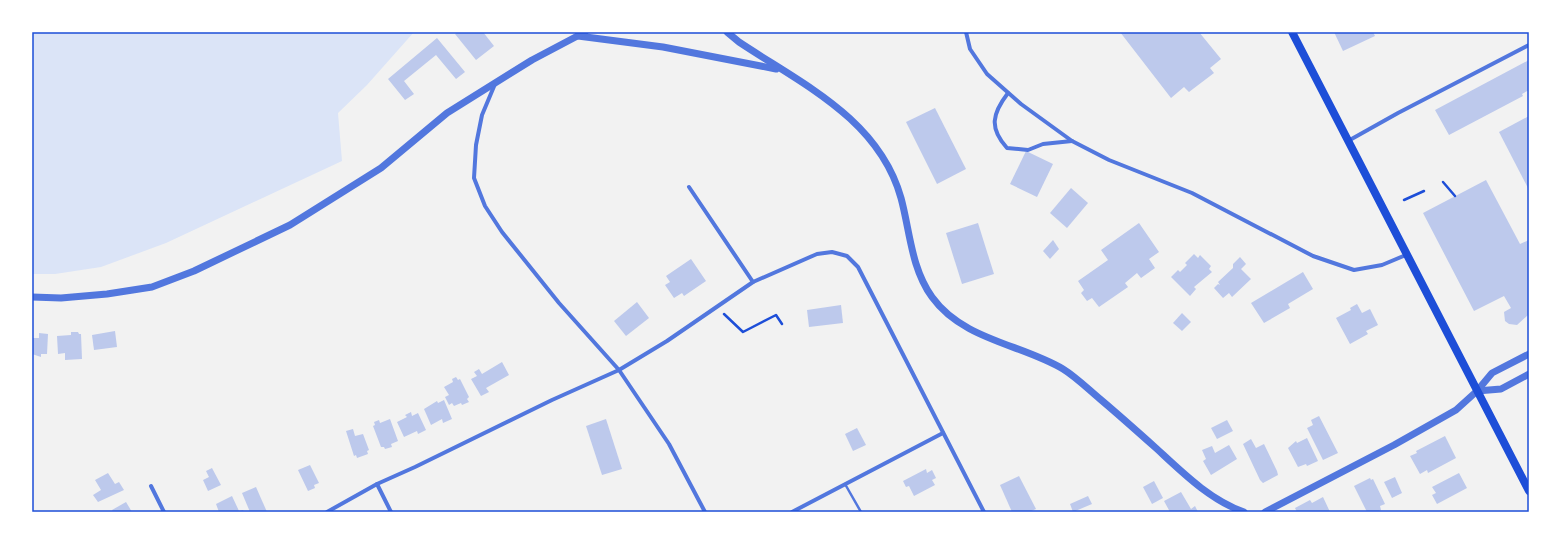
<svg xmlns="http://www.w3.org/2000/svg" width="1561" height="544" font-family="'IBM Plex Serif',serif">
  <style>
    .green { fill: #dbe4f7 }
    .building { fill: #bdc9ec }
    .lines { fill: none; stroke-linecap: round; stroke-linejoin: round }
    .path { stroke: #1d4ed8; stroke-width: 2.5 }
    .service { stroke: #5277de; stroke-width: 2.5 }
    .minor { stroke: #5277de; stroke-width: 4 }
    .tertiary { stroke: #5277de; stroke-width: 7 }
    .secondary { stroke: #1d4ed8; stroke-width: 8 }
    .neatline { fill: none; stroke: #1d4ed8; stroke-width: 1.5 }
  </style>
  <rect width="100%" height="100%" fill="#f2f2f2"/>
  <!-- green -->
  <path class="green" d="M32 32H414L367 85 338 113 342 161 166 243 101 267 55 274H32Z"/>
  <!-- building -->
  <g class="building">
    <path d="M458 32H483L494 46 476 60 455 34Z"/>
    <path d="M1120 32H1199L1221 59 1210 68 1214 73 1189 92 1184 87 1171 98Z"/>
    <path d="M1334 32H1373L1375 36 1343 51Z"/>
    <path d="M437 38 465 72 456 79 436 55 404 81 414 94 405 100 388 79Z"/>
    <path d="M1529 60V90L1522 94 1523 96 1449 135 1435 110Z"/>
    <path d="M935 108 966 169 937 184 906 122Z"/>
    <path d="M1529 116V190L1499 132Z"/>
    <path d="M1026 151 1053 164 1037 197 1010 184Z"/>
    <path d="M1486 180 1520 244 1529 240V317L1528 315 1517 325 1509 324 1505 321 1504 312 1511 308 1504 296 1474 311 1423 213Z"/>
    <path d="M1071 188 1088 203 1067 228 1050 213Z"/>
    <path d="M978 223 994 274 962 284 946 233Z"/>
    <path d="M1139 223 1159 252 1149 259 1155 268 1141 278 1137 273 1125 283 1128 287 1099 307 1092 298 1087 301 1081 293 1084 290 1078 281 1108 260 1101 250Z"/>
    <path d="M1053 240 1059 249 1050 259 1043 251Z"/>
    <path d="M1194 254 1198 258 1200 255 1211 266 1209 269 1212 272 1194 287 1196 289 1190 296 1171 277 1178 270 1180 272 1187 265 1185 263Z"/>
    <path d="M1240 257 1246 264 1241 269 1251 279 1232 297 1229 293 1223 298 1214 288 1218 284 1220 285 1218 282 1233 268V264Z"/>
    <path d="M691 259 706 281 684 296 682 293 674 298 665 285 670 282 666 276Z"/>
    <path d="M1303 272 1313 289 1288 304 1290 308 1264 323 1251 303Z"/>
    <path d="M637 302 649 318 626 336 614 321Z"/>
    <path d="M1357 304 1362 313 1370 309 1378 325 1366 331 1368 334 1350 344 1336 318 1351 310 1350 308Z"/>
    <path d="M841 305 843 323 809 327 807 310Z"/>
    <path d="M1182 313 1191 322 1182 331 1173 323Z"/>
    <path d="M115 331 117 347 94 350 92 335Z"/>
    <path d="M71 332H78L79 334H81L82 359 65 360V353L58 354 57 336 71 335Z"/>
    <path d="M39 333 48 334 47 354H41V357L32 354V338H39Z"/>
    <path d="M502 362 509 375 486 388 489 392 481 396 471 379 477 376 474 372 479 369 482 374Z"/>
    <path d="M456 377 458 380 460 379 469 397 467 399 469 402 462 405 461 403 454 406 452 403 449 405 445 397 449 395 444 387 453 382 452 379Z"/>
    <path d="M444 400 452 419 443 423 442 419 431 425 424 409 437 401 438 403Z"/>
    <path d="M411 412 412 416 418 413 426 430 418 434 417 431 404 437 397 422 407 417 405 415Z"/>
    <path d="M1319 416 1338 453 1323 460 1307 428 1313 425 1311 420Z"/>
    <path d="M390 419 398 441 391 444 392 447 385 449 384 447H381L373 426 375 425 374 422 379 420 380 423Z"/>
    <path d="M606 419 622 469 602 475 586 426Z"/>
    <path d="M1227 420 1233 431 1217 439 1211 428Z"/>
    <path d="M857 428 866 445 853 451 845 434Z"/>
    <path d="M353 429 355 436 363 434 369 450 367 451 368 454 357 458 356 455 354 456 346 431Z"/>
    <path d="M1445 436 1456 458 1428 473 1427 470 1420 474 1410 456 1417 453 1416 451Z"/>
    <path d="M1307 438 1318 461 1307 466 1306 464 1298 467 1288 448 1296 441 1297 443Z"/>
    <path d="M1251 439 1256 448 1264 444 1277 471 1278 475 1263 483 1260 480 1243 444Z"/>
    <path d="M1229 445 1237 459 1211 475 1203 461 1206 459 1202 450 1212 446 1215 453Z"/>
    <path d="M310 465 319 483 314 485 315 488 308 491 298 470Z"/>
    <path d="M212 468 221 485 208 491 203 480 209 477 206 471Z"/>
    <path d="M926 469 927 473 932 470 936 478 932 480 935 485 914 496 909 486 906 487 903 481Z"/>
    <path d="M108 473 115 484 119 482 124 490 98 502 93 495 101 490 95 480Z"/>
    <path d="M1459 473 1467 488 1437 504 1432 495 1436 493 1432 487Z"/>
    <path d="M1019 476 1036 509 1029 512H1012L1000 485Z"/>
    <path d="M1395 477 1402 493 1392 498 1384 482Z"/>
    <path d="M1370 478 1371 480 1373 479 1385 504 1380 506 1381 510 1377 512H1367L1354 486Z"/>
    <path d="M1154 481 1163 498 1152 504 1143 487Z"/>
    <path d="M256 487 267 512H250L242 493Z"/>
    <path d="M1181 492 1191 509 1195 506 1198 512H1170L1164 501Z"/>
    <path d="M232 496 239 511 243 510 244 512H219L216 504Z"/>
    <path d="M1088 496 1092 504 1073 512 1070 504Z"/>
    <path d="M1323 497 1330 512H1297L1295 508 1310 500 1312 503Z"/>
    <path d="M126 502 132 512H113L112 510Z"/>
  </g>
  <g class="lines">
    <!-- path -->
    <g class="path">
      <path d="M1443 182 1455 196"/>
      <path d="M1404 200 1424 191"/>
      <path d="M724 314 743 332 776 315 782 324"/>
    </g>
    <!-- service -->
    <path class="service" d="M845 484 861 512"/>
    <!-- minor -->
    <g class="minor">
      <path d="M966 32 970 49 987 74 1021 104 1072 141 1109 160 1192 193 1313 256 1354 270 1382 265 1406 255"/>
      <path d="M495 84 482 115 476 145 474 178 485 206 502 232 559 303 619 370 669 444 705 512"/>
      <path d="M1008 93C992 114 989 128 1007 148L1028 150 1043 144 1072 141"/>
      <path d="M1348 141 1398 113 1529 45"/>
      <path d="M689 187 753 282"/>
      <path d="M377 484 391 512"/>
      <path d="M151 486 164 512"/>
      <path d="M327 512 377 484 415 467 552 400 619 370 667 341 753 282 817 254 832 252 847 256 858 267 984 512"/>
      <path d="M792 512 943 433"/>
    </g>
    <!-- tertiary -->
    <g class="tertiary">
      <path d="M727 32 739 42C802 84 879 119 901 198 910 231 911 268 932 297 963 340 1021 344 1063 369 1076 377 1088 389 1100 399 1119 415 1138 432 1157 449 1183 473 1210 500 1244 512"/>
      <path d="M578 36 663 47 776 69"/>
      <path d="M32 297 61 298 107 294 152 287 194 271 290 225 381 168 447 113 532 60 585 32"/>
      <path d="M1477 391 1501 389 1529 374"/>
      <path d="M1265 512 1394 445 1456 410 1477 391 1492 373 1529 354"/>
    </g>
    <!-- secondary -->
    <path class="secondary" d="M1292 32 1529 491"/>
  </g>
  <!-- border -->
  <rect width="1561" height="544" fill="none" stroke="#ffffff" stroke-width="66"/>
  <rect x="33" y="33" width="1495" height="478" class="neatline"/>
</svg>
